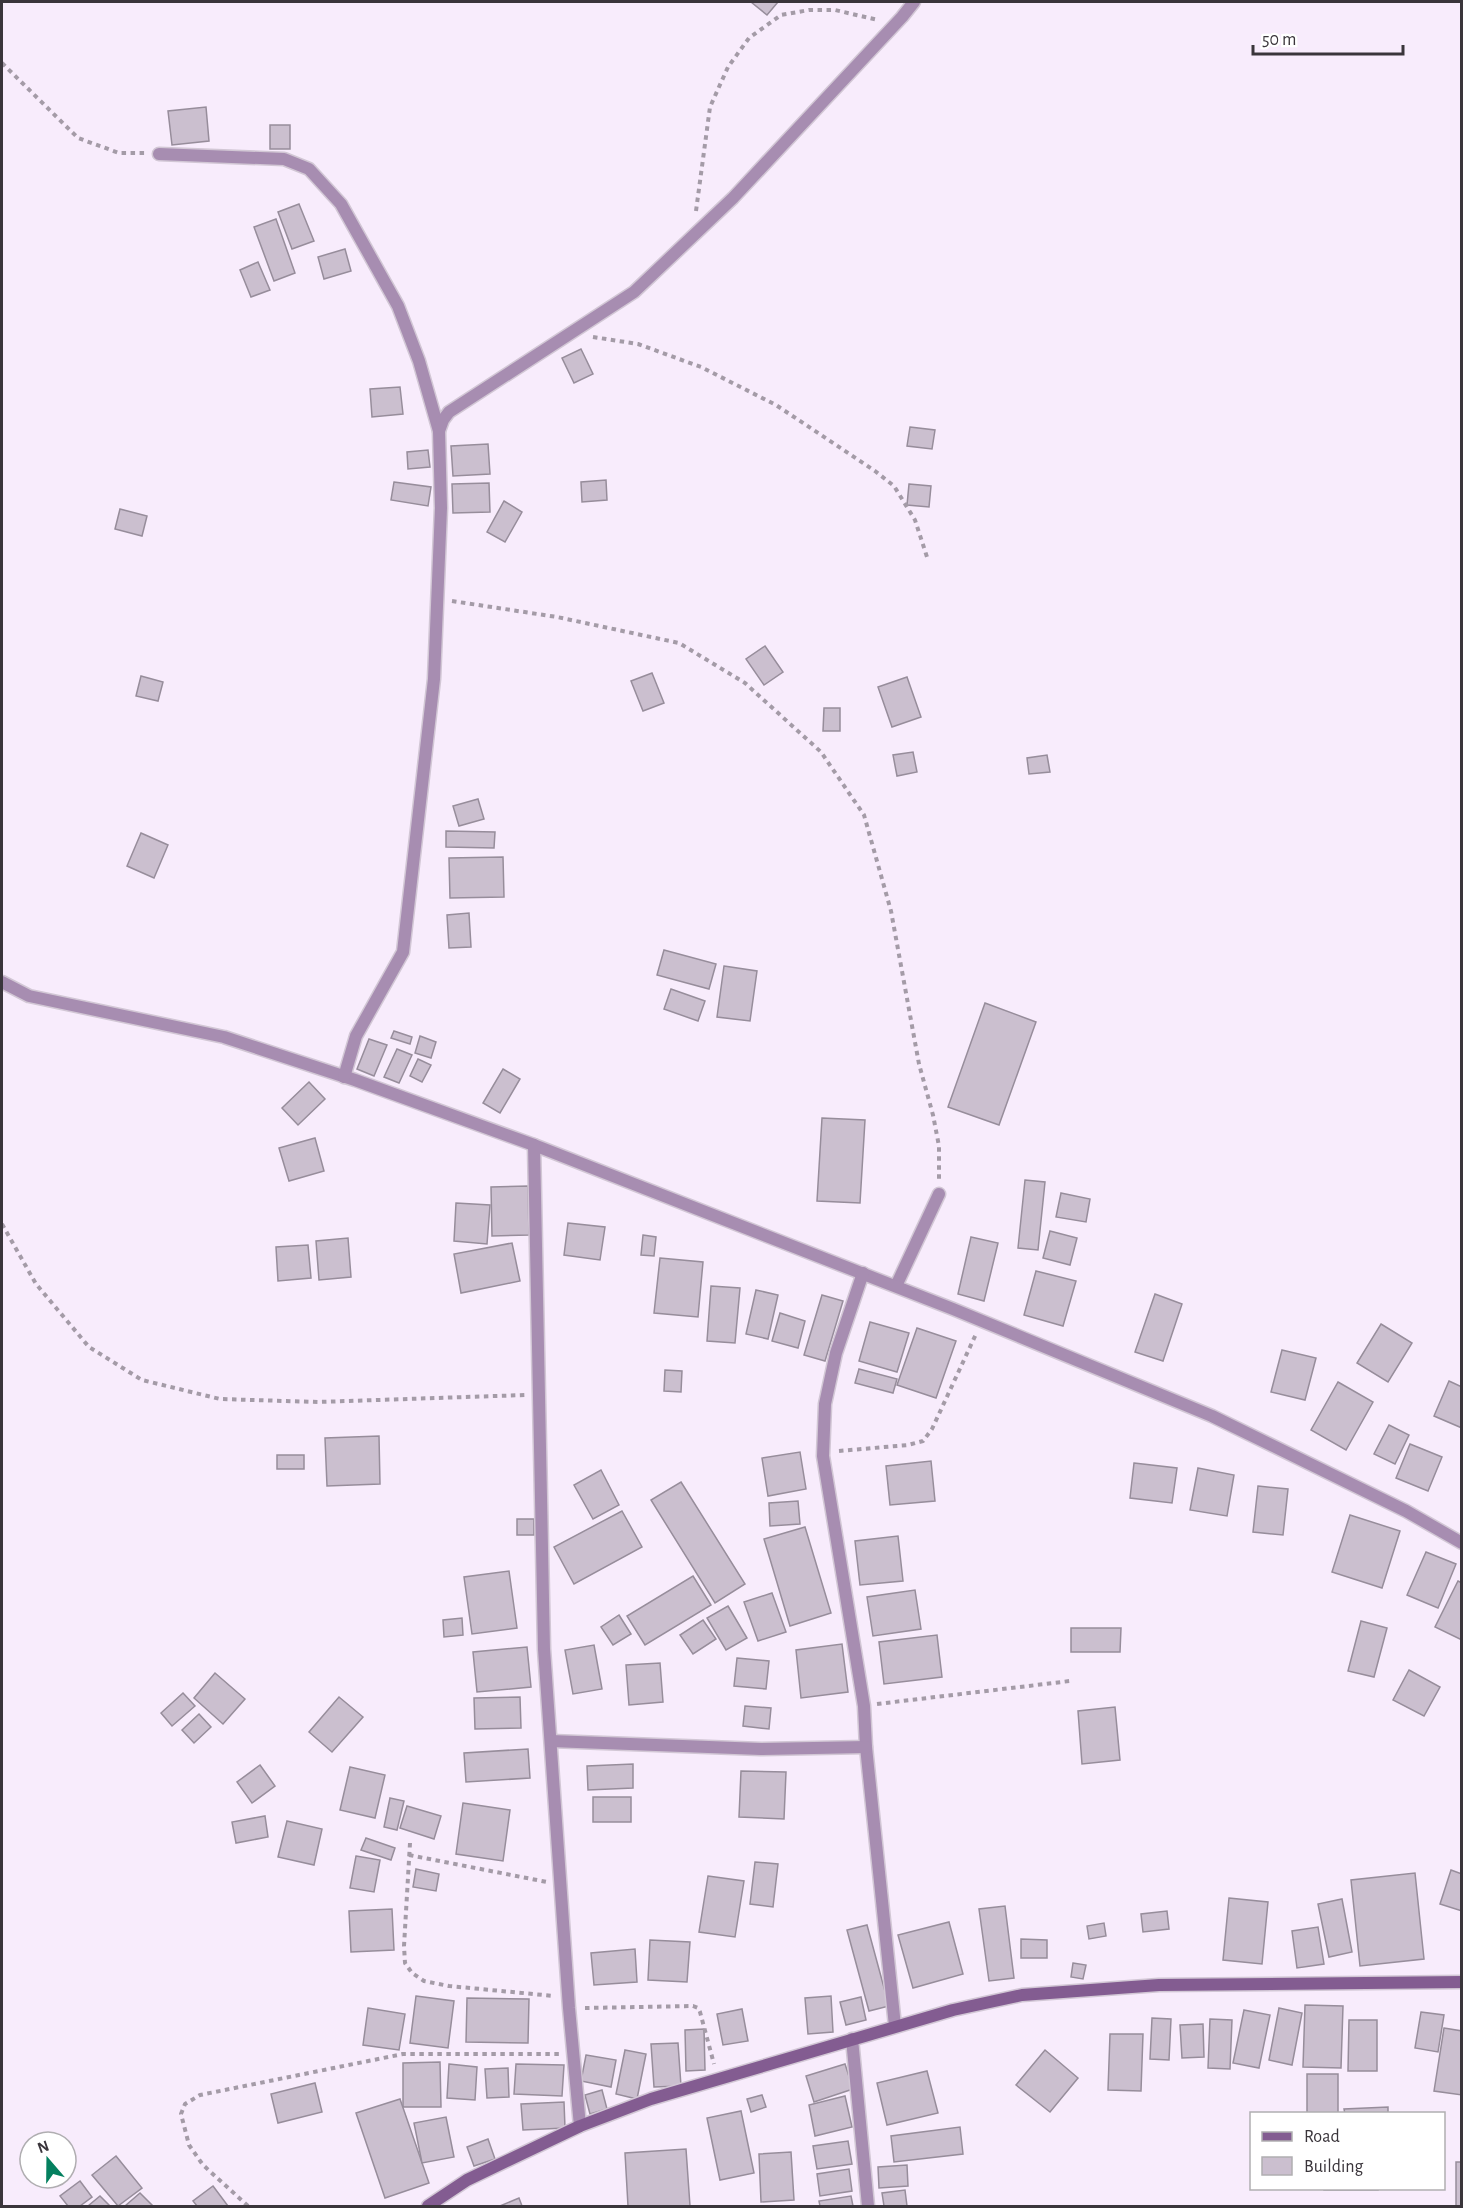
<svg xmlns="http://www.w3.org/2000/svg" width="1463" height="2208" font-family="'Alegreya Sans',sans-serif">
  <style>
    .building { fill: #cbbfcf; stroke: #978d9b; stroke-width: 1.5 }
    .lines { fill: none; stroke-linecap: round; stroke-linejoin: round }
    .lane-casing { stroke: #d2c7d5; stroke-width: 15 }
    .street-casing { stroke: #d2c7d5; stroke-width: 15 }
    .secondary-casing { stroke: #d2c7d5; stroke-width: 15 }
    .path { stroke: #a49ba7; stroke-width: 4; stroke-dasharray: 4.5 4.5; stroke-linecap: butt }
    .lane { stroke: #a78db1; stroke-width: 12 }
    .street { stroke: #a78db1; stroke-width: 12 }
    .secondary { stroke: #835c91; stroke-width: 12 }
  </style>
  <rect width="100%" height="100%" fill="#f8ecfc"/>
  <!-- building -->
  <g class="building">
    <path d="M751 2H778L767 15Z"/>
    <path d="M206 107 209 141 172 145 168 111Z"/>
    <rect x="270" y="125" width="20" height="24"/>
    <path d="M299 204 314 241 292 249 278 212Z"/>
    <path d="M276 219 295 273 274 281 254 227Z"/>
    <path d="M345 249 351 271 324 279 318 257Z"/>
    <path d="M258 262 270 290 251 297 240 270Z"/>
    <path d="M581 349 593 374 574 383 562 358Z"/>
    <path d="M400 387 403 414 372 417 370 389Z"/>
    <path d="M910 427 935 430 932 449 907 446Z"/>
    <path d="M488 444 490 474 453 476 451 446Z"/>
    <path d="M428 450 430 467 408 469 407 452Z"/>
    <path d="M606 480 607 500 582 502 581 482Z"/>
    <path d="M394 482 431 487 428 506 391 500Z"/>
    <path d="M489 483 490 512 453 513 452 484Z"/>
    <path d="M909 484 931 486 929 507 907 505Z"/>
    <path d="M504 501 522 512 505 542 487 532Z"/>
    <path d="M120 509 147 516 142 536 115 529Z"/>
    <path d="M765 646 783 672 764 685 746 659Z"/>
    <path d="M652 673 664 703 643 711 631 681Z"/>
    <path d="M141 676 163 682 158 701 136 696Z"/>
    <path d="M907 677 921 717 892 727 878 687Z"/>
    <path d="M824 708H840V731H823Z"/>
    <path d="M913 752 917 772 897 776 893 755Z"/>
    <path d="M1047 755 1050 772 1029 774 1027 758Z"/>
    <path d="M478 799 484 819 459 826 453 806Z"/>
    <path d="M446 831 495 832 494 848 446 847Z"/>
    <path d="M141 833 168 845 154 878 127 866Z"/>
    <path d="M503 857 504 897 450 898 449 858Z"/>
    <path d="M469 913 471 947 449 948 447 915Z"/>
    <path d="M664 950 716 964 709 989 657 975Z"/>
    <path d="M724 966 757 971 750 1021 717 1017Z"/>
    <path d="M671 989 705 1001 698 1021 664 1009Z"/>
    <path d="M985 1003 1036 1022 999 1125 948 1107Z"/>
    <path d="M394 1031 412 1037 410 1044 391 1038Z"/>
    <path d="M420 1036 436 1042 431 1058 415 1053Z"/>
    <path d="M369 1039 387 1045 374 1076 357 1069Z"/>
    <path d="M397 1049 412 1055 399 1083 384 1077Z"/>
    <path d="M418 1059 431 1065 422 1082 410 1076Z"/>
    <path d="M503 1069 520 1079 500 1113 483 1103Z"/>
    <path d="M309 1082 325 1099 298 1125 282 1108Z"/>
    <path d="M822 1118 865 1120 860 1203 817 1201Z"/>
    <path d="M315 1138 324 1171 289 1181 279 1148Z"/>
    <path d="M1025 1180 1045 1182 1038 1250 1018 1248Z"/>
    <path d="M528 1186 529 1235 492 1236 491 1187Z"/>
    <path d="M1061 1193 1090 1199 1086 1222 1056 1217Z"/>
    <path d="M456 1203 490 1205 487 1244 454 1241Z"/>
    <path d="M568 1223 605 1227 600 1260 564 1255Z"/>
    <path d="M1050 1231 1077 1238 1070 1265 1043 1258Z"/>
    <path d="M643 1235 656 1237 654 1256 641 1255Z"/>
    <path d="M971 1237 998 1243 984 1301 958 1294Z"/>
    <path d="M348 1238 351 1277 319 1280 316 1241Z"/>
    <path d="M512 1243 520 1281 461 1293 454 1254Z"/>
    <path d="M308 1245 311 1278 278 1281 276 1247Z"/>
    <path d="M660 1258 703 1262 698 1317 654 1313Z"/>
    <path d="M1036 1271 1076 1281 1063 1326 1024 1315Z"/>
    <path d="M711 1286 740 1288 735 1343 707 1341Z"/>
    <path d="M756 1290 778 1295 768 1339 746 1334Z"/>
    <path d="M1155 1294 1182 1304 1163 1361 1135 1352Z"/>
    <path d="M822 1295 843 1301 825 1361 804 1355Z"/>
    <path d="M780 1313 805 1321 798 1348 772 1341Z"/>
    <path d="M870 1322 909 1333 897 1372 859 1361Z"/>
    <path d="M1381 1324 1412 1343 1388 1382 1357 1363Z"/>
    <path d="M917 1328 956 1341 936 1398 897 1385Z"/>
    <path d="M1282 1350 1316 1358 1305 1400 1271 1392Z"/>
    <path d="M859 1369 897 1379 893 1393 855 1383Z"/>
    <path d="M665 1370 682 1371 681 1392 664 1391Z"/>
    <path d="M1449 1381 1462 1387V1428L1434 1416Z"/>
    <path d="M1338 1382 1373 1402 1346 1450 1311 1430Z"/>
    <path d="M1389 1425 1409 1435 1395 1464 1374 1454Z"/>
    <path d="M379 1436 380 1484 327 1486 325 1438Z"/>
    <path d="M1410 1444 1442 1457 1428 1491 1396 1478Z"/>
    <path d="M800 1452 806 1489 768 1496 762 1458Z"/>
    <rect x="277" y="1455" width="27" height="14"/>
    <path d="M931 1461 935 1501 890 1505 886 1466Z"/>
    <path d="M1134 1463 1177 1468 1172 1503 1130 1498Z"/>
    <path d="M1198 1468 1234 1475 1227 1516 1190 1510Z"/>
    <path d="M601 1470 619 1505 593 1519 574 1485Z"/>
    <path d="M681 1482 745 1584 715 1603 651 1500Z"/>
    <path d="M1258 1486 1288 1489 1283 1535 1253 1532Z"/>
    <path d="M798 1501 800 1524 770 1526 769 1503Z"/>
    <path d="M622 1511 642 1547 574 1584 554 1547Z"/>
    <path d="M1350 1515 1400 1531 1382 1588 1332 1572Z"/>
    <rect x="517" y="1519" width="17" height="16"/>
    <path d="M805 1527 831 1613 790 1626 764 1539Z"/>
    <path d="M898 1536 903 1581 860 1585 855 1541Z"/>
    <path d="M1426 1552 1456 1564 1438 1608 1407 1595Z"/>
    <path d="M509 1571 517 1628 472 1634 464 1577Z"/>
    <path d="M693 1576 711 1605 645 1645 627 1616Z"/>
    <path d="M1458 1581 1462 1583V1640L1435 1627Z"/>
    <path d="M915 1590 921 1629 873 1636 867 1597Z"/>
    <path d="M772 1593 786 1632 758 1641 744 1602Z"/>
    <path d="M728 1606 747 1638 726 1650 707 1618Z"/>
    <path d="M619 1615 631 1634 613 1645 601 1627Z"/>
    <path d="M462 1618 463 1635 444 1637 443 1620Z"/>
    <path d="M703 1620 716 1639 693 1654 680 1635Z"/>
    <path d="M1361 1621 1387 1628 1374 1677 1348 1671Z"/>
    <path d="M1071 1628H1121L1120 1652H1071Z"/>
    <path d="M937 1635 942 1677 884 1684 879 1642Z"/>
    <path d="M842 1644 848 1692 801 1698 796 1650Z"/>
    <path d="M594 1645 602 1689 573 1694 565 1650Z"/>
    <path d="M527 1647 531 1687 477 1692 473 1652Z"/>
    <path d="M737 1658 769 1661 766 1689 734 1686Z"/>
    <path d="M660 1663 663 1702 629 1705 626 1665Z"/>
    <path d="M1409 1670 1440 1687 1424 1716 1393 1700Z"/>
    <path d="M215 1673 245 1699 223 1724 194 1698Z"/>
    <path d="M183 1693 195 1706 172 1726 161 1713Z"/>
    <path d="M339 1697 363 1717 332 1752 309 1732Z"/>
    <path d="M520 1697 521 1728 475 1729 474 1698Z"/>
    <path d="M745 1706 771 1708 769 1729 743 1726Z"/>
    <path d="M1115 1707 1120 1760 1082 1764 1078 1711Z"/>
    <path d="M199 1714 211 1727 194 1743 182 1730Z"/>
    <path d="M528 1749 530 1778 466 1782 464 1753Z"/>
    <path d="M633 1764V1788L588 1790 587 1766Z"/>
    <path d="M260 1765 275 1786 252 1803 237 1782Z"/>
    <path d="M350 1767 385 1775 375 1818 340 1810Z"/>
    <path d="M741 1771 786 1772 784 1819 739 1817Z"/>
    <rect x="593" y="1797" width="38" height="25"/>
    <path d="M390 1798 404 1801 397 1830 384 1827Z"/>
    <path d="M463 1803 510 1810 503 1861 456 1854Z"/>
    <path d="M407 1806 441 1816 434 1839 400 1828Z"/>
    <path d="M265 1816 268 1837 236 1843 232 1822Z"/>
    <path d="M287 1821 322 1829 314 1865 278 1857Z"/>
    <path d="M366 1838 395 1848 391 1860 361 1850Z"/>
    <path d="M356 1856 380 1860 374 1892 350 1888Z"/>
    <path d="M755 1862 778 1864 773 1907 750 1904Z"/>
    <path d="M416 1869 439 1874 436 1891 413 1887Z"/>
    <path d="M1451 1870 1462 1874V1911L1440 1904Z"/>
    <path d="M1415 1873 1424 1959 1360 1966 1351 1880Z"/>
    <path d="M708 1876 744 1881 735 1937 699 1932Z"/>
    <path d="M1229 1898 1268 1902 1262 1964 1223 1960Z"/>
    <path d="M1342 1899 1352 1952 1329 1957 1318 1904Z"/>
    <path d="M1005 1906 1014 1978 989 1981 979 1909Z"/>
    <path d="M392 1909 394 1950 351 1952 349 1911Z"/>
    <path d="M1167 1911 1169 1929 1143 1932 1141 1914Z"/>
    <path d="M949 1922 963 1974 913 1988 898 1935Z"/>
    <path d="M1104 1923 1106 1936 1089 1939 1087 1926Z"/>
    <path d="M867 1925 889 2006 869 2011 847 1930Z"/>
    <path d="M1318 1927 1324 1964 1297 1968 1292 1931Z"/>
    <path d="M1021 1939 1047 1940V1958H1021Z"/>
    <path d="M650 1940 690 1942 687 1982 648 1980Z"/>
    <path d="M635 1949 637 1982 594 1985 591 1953Z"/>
    <path d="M1073 1963 1086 1965 1083 1979 1071 1977Z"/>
    <path d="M416 1996 454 2001 448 2048 410 2043Z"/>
    <path d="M831 1996 833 2032 808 2034 805 1998Z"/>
    <path d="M861 1997 866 2020 846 2025 840 2002Z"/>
    <path d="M467 1998 529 1999 528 2043 466 2042Z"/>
    <path d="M1305 2005 1343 2006 1341 2068 1303 2067Z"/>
    <path d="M368 2008 405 2014 399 2050 363 2045Z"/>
    <path d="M1279 2008 1302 2013 1292 2065 1269 2060Z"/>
    <path d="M742 2009 748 2041 723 2045 717 2014Z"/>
    <path d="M1244 2010 1270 2015 1259 2068 1233 2063Z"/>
    <path d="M1421 2012 1444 2015 1438 2052 1415 2048Z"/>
    <path d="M1152 2018 1171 2019 1169 2060 1150 2059Z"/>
    <path d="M1210 2019 1232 2020 1230 2069 1208 2068Z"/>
    <path d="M1349 2020H1377V2071H1348Z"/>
    <path d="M1203 2024 1204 2057 1182 2058 1180 2025Z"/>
    <path d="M1444 2028 1462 2031V2095L1434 2091Z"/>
    <path d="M704 2029 705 2070 686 2071 685 2030Z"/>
    <path d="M1110 2034H1143L1141 2091 1108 2090Z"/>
    <path d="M678 2043 681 2086 654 2087 651 2044Z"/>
    <path d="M625 2050 646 2054 637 2099 616 2094Z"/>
    <path d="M1045 2050 1078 2078 1050 2112 1016 2085Z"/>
    <path d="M586 2055 616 2060 611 2087 581 2081Z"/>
    <path d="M440 2062 441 2107H403V2063Z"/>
    <path d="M449 2064 477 2067 475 2100 447 2098Z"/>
    <path d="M516 2064 564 2065 562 2096 514 2094Z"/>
    <path d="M845 2064 853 2089 814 2102 806 2076Z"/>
    <path d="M508 2068 509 2097 487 2098 485 2069Z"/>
    <path d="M927 2071 938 2113 887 2125 877 2083Z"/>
    <rect x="1307" y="2074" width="31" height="40"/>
    <path d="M315 2083 322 2112 278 2123 271 2094Z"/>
    <path d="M602 2090 607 2109 590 2114 585 2095Z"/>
    <path d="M762 2095 766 2107 751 2112 747 2099Z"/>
    <path d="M845 2096 852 2127 815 2136 809 2105Z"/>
    <path d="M400 2099 429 2183 385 2198 356 2113Z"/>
    <path d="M564 2102 565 2128 523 2130 521 2104Z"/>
    <path d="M1388 2107V2114H1345L1344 2109Z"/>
    <path d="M741 2111 754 2173 720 2180 707 2118Z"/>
    <path d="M446 2117 454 2157 422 2163 414 2123Z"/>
    <path d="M960 2127 963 2154 894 2162 891 2136Z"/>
    <path d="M488 2139 495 2159 474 2166 467 2147Z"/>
    <path d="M848 2141 852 2164 817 2169 813 2146Z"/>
    <path d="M686 2149 690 2206H628L625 2153Z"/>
    <path d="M791 2152 794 2200 761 2202 759 2154Z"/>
    <path d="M116 2156 142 2188 118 2206 92 2175Z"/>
    <rect x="1456" y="2162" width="6" height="44"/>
    <path d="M907 2165 908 2186 879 2188 878 2167Z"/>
    <path d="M849 2169 852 2191 820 2196 817 2174Z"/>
    <path d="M80 2181 92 2197 80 2206H68L60 2196Z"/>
    <path d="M213 2186 228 2206H197L193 2201Z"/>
    <rect x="1324" y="2188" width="54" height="2"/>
    <path d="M905 2190 907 2206H884L882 2193Z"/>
    <path d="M140 2193 153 2206H125Z"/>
    <path d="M100 2196 110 2206H88Z"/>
    <path d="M851 2196 853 2206H820L819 2201Z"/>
    <path d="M519 2198 522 2206H500Z"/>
  </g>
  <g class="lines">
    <!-- lane casing -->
    <g class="lane-casing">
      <path id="lane" d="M896 1286 939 1194"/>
    </g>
    <!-- street casing -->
    <g class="street-casing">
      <g id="street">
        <path d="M159 154 284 159 309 169 341 204 398 306 419 361 439 431"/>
        <path d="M2 982 29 996 224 1037 355 1080 534 1145 953 1309 1212 1416 1406 1511 1462 1543"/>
        <path d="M344 1077 356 1036 403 952 434 679 441 508 439 431 443 420 449 412 634 292 733 198 902 17 914 2"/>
        <path d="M534 1145 544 1649 569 2008 580 2126"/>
        <path d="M863 1273 836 1353 825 1404 823 1456 864 1706 866 1747 895 2026"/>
        <path d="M551 1741 761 1749 866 1747"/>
        <path d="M852 2039 868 2206"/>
      </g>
    </g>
    <!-- secondary casing -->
    <g class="secondary-casing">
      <path id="secondary" d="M428 2206 467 2180 580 2126 651 2099 953 2010 1022 1995 1159 1985 1462 1982"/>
    </g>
    <!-- path -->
    <g class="path">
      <path d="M2 63 78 138 119 153H145"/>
      <path d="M696 211 710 107 728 67 749 38 781 15 809 10H835L878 20"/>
      <path d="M593 337 638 344 701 367 776 405 875 471 894 486 915 520 927 557"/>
      <path d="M452 601 557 617 679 643 745 683 821 752 864 815 891 911 919 1064 933 1115 939 1146V1181"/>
      <path d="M2 1224 36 1284 89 1347 142 1380 220 1399 318 1402 525 1395"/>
      <path d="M839 1451 908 1445 923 1441 932 1429 976 1334"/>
      <path d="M877 1704 1070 1681"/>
      <path d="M410 1843 404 1946 405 1963 412 1973 424 1981 449 1986 554 1996"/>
      <path d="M409 1855 547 1882"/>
      <path d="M585 2008 693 2006 698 2008 700 2012 714 2064"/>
      <path d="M248 2206 203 2165 189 2145 181 2114 185 2104 200 2095 403 2054H560"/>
    </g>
    <!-- lane -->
    <use href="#lane" class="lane"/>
    <!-- street -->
    <use href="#street" class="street"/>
    <!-- secondary -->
    <use href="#secondary" class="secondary"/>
  </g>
  <!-- border -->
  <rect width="1463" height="2208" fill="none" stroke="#3a353b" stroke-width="6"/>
  <!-- legend -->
  <rect x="1250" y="2112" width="195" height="78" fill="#ffffff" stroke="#b0aeb1" stroke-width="1.5"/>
  <rect x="1262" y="2132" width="30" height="9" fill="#835c91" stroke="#b0aeb1" stroke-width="1.5"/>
  <text x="1304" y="2142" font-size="18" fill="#3a353b">Road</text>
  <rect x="1262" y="2157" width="30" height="18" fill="#cbbfcf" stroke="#b0aeb1" stroke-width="1.5"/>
  <text x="1304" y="2172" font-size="18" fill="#3a353b">Building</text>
  <!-- north arrow -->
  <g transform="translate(48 2160) rotate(340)"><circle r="28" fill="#ffffff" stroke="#b0aeb1" stroke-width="1.5"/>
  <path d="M0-4.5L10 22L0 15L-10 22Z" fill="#04805f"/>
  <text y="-9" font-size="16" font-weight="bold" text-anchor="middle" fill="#3a353b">N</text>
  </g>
  <!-- scale -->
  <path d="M1253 45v9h150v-9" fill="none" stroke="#3a353b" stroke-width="3"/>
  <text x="1262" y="45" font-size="18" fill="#3a353b" stroke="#ffffff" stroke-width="4.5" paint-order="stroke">50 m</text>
</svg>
